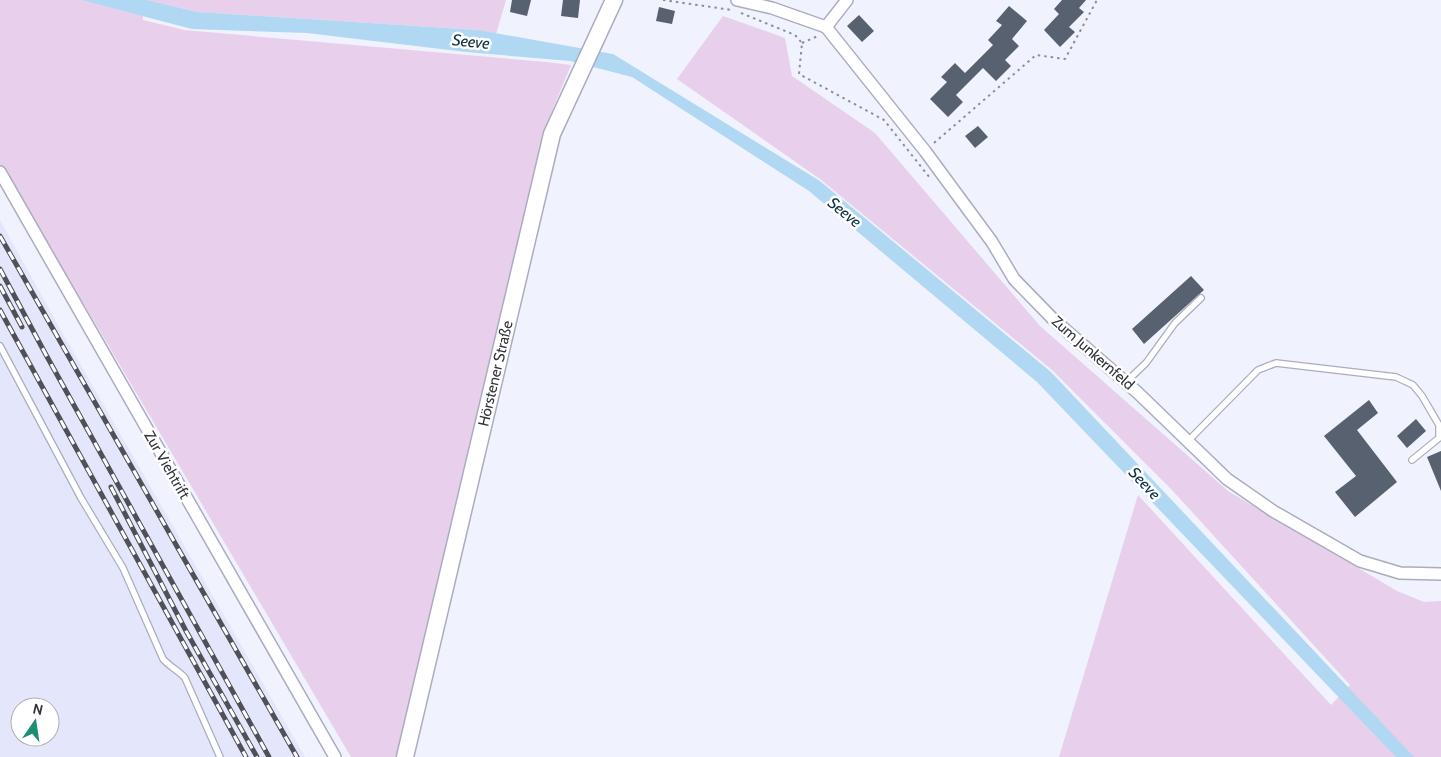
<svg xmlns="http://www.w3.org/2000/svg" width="1441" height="757" font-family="Cabin,sans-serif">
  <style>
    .built { fill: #e4e7fc; fill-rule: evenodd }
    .green { fill: #e8cfeb }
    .water { fill: #b0d8f2 }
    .building { fill: #58616f }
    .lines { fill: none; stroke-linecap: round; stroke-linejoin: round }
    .lane-casing { stroke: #abadbf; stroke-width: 8 }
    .street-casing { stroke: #abadbf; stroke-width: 14 }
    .secondary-casing { stroke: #abadbf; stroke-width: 19 }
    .path { stroke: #8d8f98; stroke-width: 2; stroke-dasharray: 2.5 4; stroke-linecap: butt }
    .lane { stroke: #fff; stroke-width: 5.5 }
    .street { stroke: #fff; stroke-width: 11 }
    .secondary { stroke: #fff; stroke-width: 16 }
    .rail-casing { stroke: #4f5058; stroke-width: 5 }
    .rail { stroke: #fff; stroke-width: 3; stroke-dasharray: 9; stroke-linecap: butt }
    .labels { text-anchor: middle; stroke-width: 5; stroke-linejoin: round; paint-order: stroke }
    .street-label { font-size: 15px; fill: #34353c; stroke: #fff }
    .water-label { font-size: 16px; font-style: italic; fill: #103244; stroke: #fff }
  </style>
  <rect width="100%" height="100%" fill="#f0f2fd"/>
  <!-- built -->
  <path class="built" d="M0 220 58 325 305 757H0ZM20 707H50V737H20Z"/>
  <!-- green -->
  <g class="green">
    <path d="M0 0H81L143 16V20L184 30 546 62 571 65 545 128 401 757H351L85 306 0 167Z"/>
    <path d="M147 0H506L496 34 478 30 198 12Z"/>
    <path d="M723 16 785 38 792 76 875 133 1040 326 1228 491 1397 591 1424 602 1441 601V757H1059L1138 495 1331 705 1350 685 1172 490 1052 370 820 179 677 79Z"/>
  </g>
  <!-- water -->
  <path class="water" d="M81 0H147L198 12 478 30 613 54 820 181 1051 372 1414 757H1396L1037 382 809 191 632 77 570 61 466 52 307 33 192 29Z"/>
  <!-- building -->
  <g class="building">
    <path d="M512 0H531L527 16 510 12Z"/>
    <path d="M563 0H580L578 18 561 16Z"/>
    <path d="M1062 0H1086L1079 8 1084 12 1069 27 1075 32 1060 47 1044 30 1059 14 1054 9Z"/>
    <path d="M1009 6 1027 21 1012 39 1019 46 1005 60 1011 66 996 81 983 68 956 95 963 102 948 117 930 99 947 82 941 77 955 63 965 73 993 45 988 40 1002 25 996 21Z"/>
    <path d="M659 7 675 11 672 24 656 21Z"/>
    <path d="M859 15 874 31 862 42 847 26Z"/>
    <path d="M978 126 988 137 975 148 965 136Z"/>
    <path d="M1191 276 1204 290 1144 344 1132 329Z"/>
    <path d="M1369 400 1378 413 1357 430 1397 482 1355 517 1335 492 1356 476 1324 436Z"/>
    <path d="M1416 419 1426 431 1407 448 1397 436Z"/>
    <path d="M1441 451V491L1427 457Z"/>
  </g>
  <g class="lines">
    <!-- lane casing -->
    <g class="lane-casing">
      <g id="lane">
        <path d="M0 346 81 498 123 568 163 659C170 667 179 671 185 678L220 757"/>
        <path d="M1126 382 1146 363 1175 323 1201 298"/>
        <path d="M1188 441 1258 370 1276 363 1396 377 1413 385 1422 396 1439 425V438L1412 460"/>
      </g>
    </g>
    <!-- street casing -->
    <g class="street-casing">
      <g id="street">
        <path d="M737 0 772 8 826 27"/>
        <path d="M826 27 925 151 992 242 1014 279 1053 319 1138 393 1227 479 1273 511 1360 561 1400 573 1441 574"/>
        <path d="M826 27 847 0"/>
        <path d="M0 172 335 757"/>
      </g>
    </g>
    <!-- secondary casing -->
    <g class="secondary-casing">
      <g id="secondary">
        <path id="s1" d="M405 757 552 134 614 0"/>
      </g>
    </g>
    <!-- path -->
    <g class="path">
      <path d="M663 0 732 10"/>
      <path d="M741 13 795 35 802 43 799 74 884 120 930 178"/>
      <path d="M802 43 818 36"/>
      <path d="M934 143 1036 55 1065 59 1097 0"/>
    </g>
    <!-- lane -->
    <use href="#lane" class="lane"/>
    <!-- street -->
    <use href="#street" class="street"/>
    <!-- secondary -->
    <use href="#secondary" class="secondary"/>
    <!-- rail casing -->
    <g class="rail-casing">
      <g id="rail">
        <path d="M0 236 297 757"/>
        <path d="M0 269 45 353 269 757"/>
        <path d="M0 286 22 327"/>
        <path d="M0 310 246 757"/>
        <path d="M111 487 186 631 257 757"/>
      </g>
    </g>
    <!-- rail -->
    <use href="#rail" class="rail"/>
  </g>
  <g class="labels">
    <!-- street labels -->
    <g class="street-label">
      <text transform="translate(1093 353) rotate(41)" y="5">Zum Junkernfeld</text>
      <text dy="5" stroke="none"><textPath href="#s1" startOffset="394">Hörstener Straße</textPath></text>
      <text transform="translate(167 465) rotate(60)" y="5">Zur Viehtrift</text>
    </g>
    <!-- water labels -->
    <g class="water-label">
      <text transform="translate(471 41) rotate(6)" y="6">Seeve</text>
      <text transform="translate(845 212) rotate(39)" y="6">Seeve</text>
      <text transform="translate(1145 483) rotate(47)" y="6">Seeve</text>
    </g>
  </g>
  <!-- north arrow -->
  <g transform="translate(35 722) rotate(13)"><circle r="24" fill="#ffffff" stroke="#aeaeb1"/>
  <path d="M0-4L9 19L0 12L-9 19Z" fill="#1b9073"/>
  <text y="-8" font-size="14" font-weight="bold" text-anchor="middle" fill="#34353c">N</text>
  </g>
</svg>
